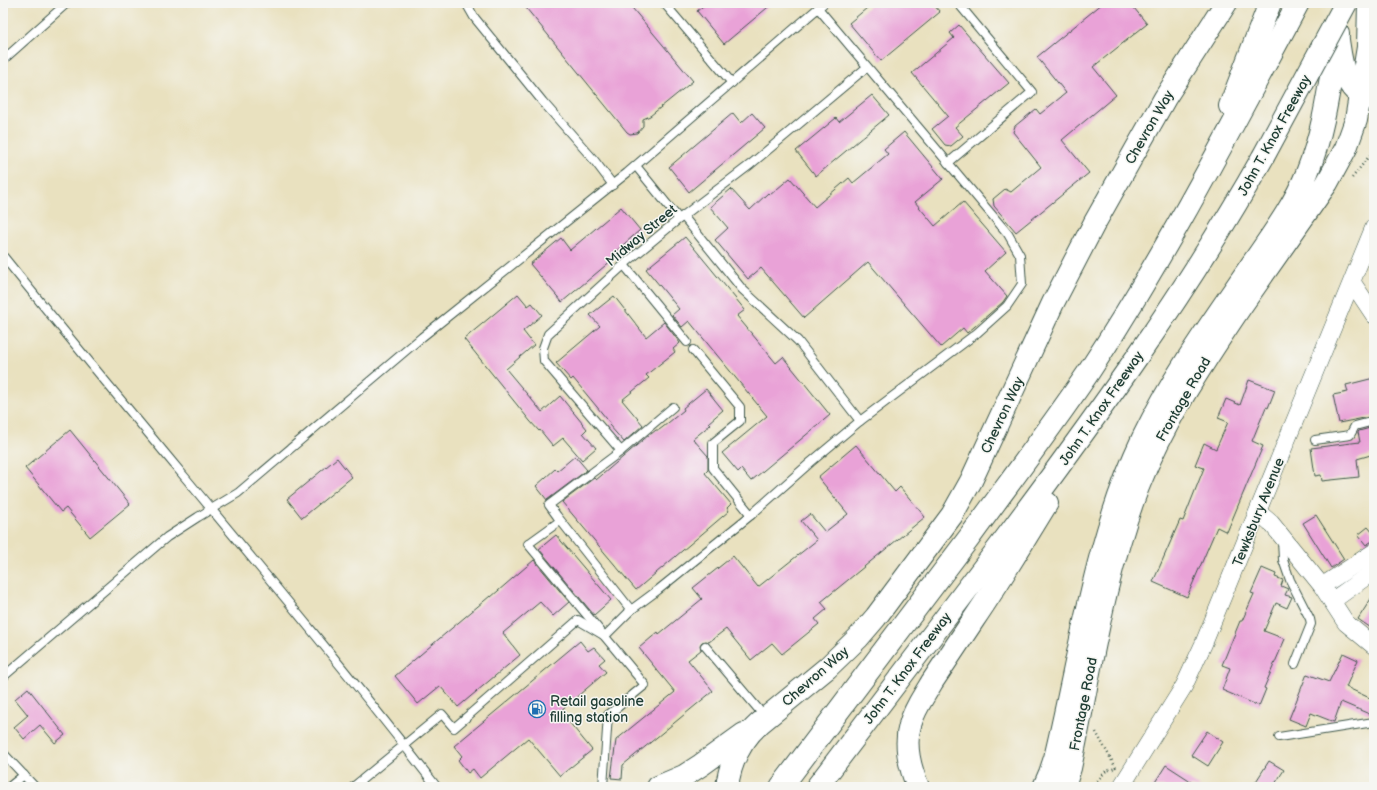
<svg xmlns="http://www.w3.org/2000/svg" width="1377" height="790" font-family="'Balsamiq Sans',sans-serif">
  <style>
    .building { fill: #e9a2d7 }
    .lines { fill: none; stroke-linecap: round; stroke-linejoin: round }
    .lane-casing { stroke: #3d5649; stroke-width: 10 }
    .street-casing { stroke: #3d5649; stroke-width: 18 }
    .secondary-casing { stroke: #3d5649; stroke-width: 24 }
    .primary-casing { stroke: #3d5649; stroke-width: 24 }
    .highway-casing { stroke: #3d5649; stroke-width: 24 }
    .path { stroke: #3d5649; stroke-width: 2.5; stroke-dasharray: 1 3; stroke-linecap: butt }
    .lane { stroke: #fff; stroke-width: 8 }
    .street { stroke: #fff; stroke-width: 17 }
    .secondary { stroke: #fff; stroke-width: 22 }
    .primary { stroke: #fff; stroke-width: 22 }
    .highway { stroke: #fff; stroke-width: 22 }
    .highway-bridge-casing { stroke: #3d5649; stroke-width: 24; stroke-linecap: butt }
    .highway-bridge { stroke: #fff; stroke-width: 22 }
    .labels { text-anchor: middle; stroke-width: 3; stroke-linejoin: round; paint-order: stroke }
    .street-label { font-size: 14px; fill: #1f3d34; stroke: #f6f6f2 }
    .poi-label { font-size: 14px; fill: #1f3d34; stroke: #f6f6f2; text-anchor: start }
  </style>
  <rect width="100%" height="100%" fill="#f6f6f2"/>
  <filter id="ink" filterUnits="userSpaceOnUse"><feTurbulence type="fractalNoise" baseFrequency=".025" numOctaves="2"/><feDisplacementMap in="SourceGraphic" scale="8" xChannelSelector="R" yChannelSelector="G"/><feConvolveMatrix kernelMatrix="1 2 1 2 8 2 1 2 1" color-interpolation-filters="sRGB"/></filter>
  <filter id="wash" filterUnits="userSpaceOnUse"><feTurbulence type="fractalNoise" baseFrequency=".012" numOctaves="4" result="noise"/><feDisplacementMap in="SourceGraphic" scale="16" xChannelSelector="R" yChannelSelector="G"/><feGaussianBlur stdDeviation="0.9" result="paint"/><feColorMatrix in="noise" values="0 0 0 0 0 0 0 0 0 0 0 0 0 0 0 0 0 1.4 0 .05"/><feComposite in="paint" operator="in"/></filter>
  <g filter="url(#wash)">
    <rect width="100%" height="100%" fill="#e9e1bf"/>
    <g id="blocks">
      <!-- building -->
      <g class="building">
        <path d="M522 3H628L693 81 650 116 643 119V126L637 133 630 134 627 132Z"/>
        <path d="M707 3H773L724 44 697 11Z"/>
        <path d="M873 3H932L940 12 881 61 849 23Z"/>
        <path d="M1103 3H1130L1147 24 1093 67 1116 95 1062 140 1089 173 1016 232 994 206 993 199 1005 189 1011 192 1041 167 1013 132 1015 126 1036 109 1040 114 1066 93 1037 57Z"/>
        <path d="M959 25 1009 83 955 127 963 136 951 146 945 145 932 129 948 116 912 73 954 38 950 33Z"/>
        <path d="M872 95 889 115 816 176 796 151 836 118 839 122Z"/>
        <path d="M733 113 741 123 752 113 765 128 689 192 669 167Z"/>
        <path d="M904 132 943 179 915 202 935 226 963 202 1006 252 985 271 1007 296 1003 302 967 333 963 328 941 347 868 262 804 318 761 268 748 279 715 240 728 228 710 207 731 189 750 210 768 193 770 195 790 178 815 207 849 178 853 183 888 154 884 149Z"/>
        <path d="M621 207 640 230 615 252 618 255 562 302 530 264 561 238 570 250Z"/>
        <path d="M685 237 745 310 737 316 776 363 783 357 830 415 751 481 741 469 738 472 722 453 767 416 689 321 682 327 672 315 679 309 646 269Z"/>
        <path d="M518 294 528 306 532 303 542 315 523 331 534 345 506 369 542 412 560 396 587 429 583 433 596 448 582 460 563 438 553 446 540 430 539 431 530 421 464 339Z"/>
        <path d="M614 296 646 337 664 322 680 343 673 349 675 352 646 375 649 378 622 400 643 425 624 442 609 425 611 424 573 378 571 380 556 363 600 326 590 315Z"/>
        <path d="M1374 378V416L1339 423 1333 395 1348 392 1346 385Z"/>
        <path d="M1249 380 1275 390 1268 408 1266 407 1252 441 1263 446 1227 532 1217 527 1187 597 1153 582 1180 520 1183 521 1204 468 1195 465 1204 443 1216 449 1228 422 1218 418 1226 399 1240 405Z"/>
        <path d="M706 389 723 410 708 423 710 425 693 439 708 456V470L705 473 731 504 727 508 729 511 636 590 562 502 594 478 596 480 650 434H651L656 430H659L663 427 684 410 683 408Z"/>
        <path d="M1374 427V454L1357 459 1359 477 1322 481 1321 475 1315 476 1311 448 1360 442 1358 432 1359 431Z"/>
        <path d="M70 430 130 504 90 537 66 508 61 512 25 468Z"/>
        <path d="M856 445 895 492 900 487 925 517 821 602 827 609 815 619 819 624 782 654 772 643 751 660 726 629 709 642 706 641 702 642 700 645 701 650 688 660 713 691 623 765 622 779 611 778 616 740 675 692 639 648 658 632 659 634 702 599 693 588 733 556 758 587 817 540 801 521 810 514 825 532 848 514 818 477Z"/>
        <path d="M575 456 587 470 547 500 536 486 555 469 557 471Z"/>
        <path d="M337 458 352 477 302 518 287 499Z"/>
        <path d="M1316 515 1344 559 1331 568 1303 523Z"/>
        <path d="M1368 527 1374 534V540L1366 545 1358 535Z"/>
        <path d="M556 535 611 600 594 615 539 549Z"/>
        <path d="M534 560 569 602 553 616 540 602 503 633 520 655 458 707 440 686 418 704 395 676 490 596 491 597Z"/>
        <path d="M1262 568 1276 574 1275 577 1283 580 1281 586 1288 589 1285 595 1292 597 1287 608 1276 603 1264 631 1285 639 1264 688 1266 689 1259 706 1222 690 1230 668 1222 665 1240 621H1242L1254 594 1251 593Z"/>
        <path d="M1374 594V630L1358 619Z"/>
        <path d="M580 641 588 651 594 647 605 659 599 664 606 672 560 711 592 750 560 776 528 738 480 778 473 769 468 773 458 760 462 756 454 746Z"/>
        <path d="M1343 653 1358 660 1346 687 1374 700V716L1341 702 1334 722 1311 713 1306 726 1289 719 1307 674 1329 682Z"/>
        <path d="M28 688 65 735 55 743 40 725 24 739 14 727 28 715 15 699Z"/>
        <path d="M1207 731 1223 742 1208 766 1191 755Z"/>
        <path d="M1269 761 1284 770 1273 787H1261L1255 783Z"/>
        <path d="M1166 765 1200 787H1152Z"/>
      </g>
    </g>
  </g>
  <g filter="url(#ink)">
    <use href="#blocks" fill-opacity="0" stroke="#3d5649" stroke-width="1"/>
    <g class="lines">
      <!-- lane casing -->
      <g class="lane-casing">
        <g id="lane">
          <path d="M466 3 474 17 543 102 594 160 613 185"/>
          <path d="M664 3 732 83"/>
          <path d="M3 60 67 3"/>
          <path d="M948 163 1032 92 958 3"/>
          <path d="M636 166 679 219"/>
          <path d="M683 216 742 289 798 341 860 421"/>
          <path d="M3 256C146 434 296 606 436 786"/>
          <path d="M624 265 687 342"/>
          <path d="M693 350 740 407V421L713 443V468L751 515"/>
          <path d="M1315 440 1350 435 1355 426 1374 421"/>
          <path d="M621 451 544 361 543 348 548 334 627 262 679 219 751 164 867 67"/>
          <path d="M560 521 528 544 645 685 608 715 603 787"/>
          <path d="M1282 539 1283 560 1290 580 1310 619 1311 624 1295 664"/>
          <path d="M631 610 557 516 549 505 621 451 673 407"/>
          <path d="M705 646 765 717"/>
          <path d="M3 677 167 537 198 517 238 493 422 337 627 173 824 3"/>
          <path d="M1279 737 1374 722"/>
          <path d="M3 753 35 787"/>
          <path d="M9 787 24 775"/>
          <path d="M353 787 442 714 454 728 578 620 605 636 631 610 658 590 751 515 811 462 860 421 977 333 1007 306 1022 284 1020 255 1008 234 818 8"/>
        </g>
      </g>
      <!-- street casing -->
      <g class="street-casing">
        <g id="street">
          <path d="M1352 282 1374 315"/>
          <path d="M1258 512 1271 523 1322 586 1346 623 1374 646"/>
          <path d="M1322 586 1374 552"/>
          <path d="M1332 601 1374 571"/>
          <path d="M1121 787 1184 686 1203 645 1374 227"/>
        </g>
      </g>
      <!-- secondary casing -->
      <g class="secondary-casing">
        <g id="secondary">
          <path d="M658 787 684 776 701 765 744 734"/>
          <path d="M727 787C730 762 741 740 760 723L827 668 858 638 876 617 952 515 971 481 1053 303 1094 224 1165 98 1226 3"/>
        </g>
      </g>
      <!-- primary casing -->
      <g class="primary-casing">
        <g id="primary">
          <path d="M1338 40C1341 61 1344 91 1368 98"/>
          <path d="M1064 787 1070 768C1090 674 1103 577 1138 487 1164 421 1202 364 1241 306 1270 265 1298 224 1327 183L1346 148 1356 120 1368 47 1369 3"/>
        </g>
      </g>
      <!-- highway casing -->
      <g class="highway-casing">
        <g id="highway">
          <path d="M1230 106 1270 3"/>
          <path d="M781 787C843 704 906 621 969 538 1009 483 1050 429 1088 373 1166 254 1231 128 1298 3"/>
          <path d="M817 787C878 707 939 626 1000 546 1094 420 1186 294 1263 157"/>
          <path d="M918 787C910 768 904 745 910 725 914 709 924 696 932 682 946 661 960 640 974 619 1000 581 1023 542 1047 503"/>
          <path d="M1044 787 1050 773 1055 758C1081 650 1095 539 1143 438 1172 378 1210 325 1248 270 1269 239 1293 208 1307 173 1325 129 1330 80 1338 34"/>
        </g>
      </g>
      <!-- path -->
      <g class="path">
        <path d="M1352 178 1374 150"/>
        <path d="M1096 732 1116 768"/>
        <path d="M1092 787 1106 771 1116 768"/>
      </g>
      <!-- lane -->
      <use href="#lane" class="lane"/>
      <!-- street -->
      <use href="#street" class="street"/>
      <!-- secondary -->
      <use href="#secondary" class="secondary"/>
      <!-- primary -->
      <use href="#primary" class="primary"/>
      <!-- highway -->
      <use href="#highway" class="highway"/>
      <!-- highway-bridge casing -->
      <g class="highway-bridge-casing">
        <path id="highway-bridge" d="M1263 157 1346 3"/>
      </g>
      <!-- highway-bridge -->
      <use href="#highway-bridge" class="highway-bridge"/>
    </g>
  </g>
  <!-- icons -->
  <defs>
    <g id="fuel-ring" transform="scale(0.9)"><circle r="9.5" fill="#f6f6f2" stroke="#1f6fb2" stroke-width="1.5"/><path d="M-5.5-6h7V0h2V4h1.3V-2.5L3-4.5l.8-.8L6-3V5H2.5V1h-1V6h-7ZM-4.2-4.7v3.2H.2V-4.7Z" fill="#1f6fb2"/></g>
  </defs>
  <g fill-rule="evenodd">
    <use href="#fuel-ring" x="537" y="709"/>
  </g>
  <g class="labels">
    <!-- street labels -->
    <g class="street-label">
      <text transform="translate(1149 127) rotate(-60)" y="5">Chevron Way</text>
      <text transform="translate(1274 135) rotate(-61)" y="5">John T. Knox Freeway</text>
      <text transform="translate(641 235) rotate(-40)" y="5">Midway Street</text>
      <text transform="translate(1183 399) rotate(-60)" y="5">Frontage Road</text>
      <text transform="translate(1101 408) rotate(-55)" y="5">John T. Knox Freeway</text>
      <text transform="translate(1002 415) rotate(-65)" y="5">Chevron Way</text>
      <text transform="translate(1258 512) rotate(-68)" y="5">Tewksbury Avenue</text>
      <text transform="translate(907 668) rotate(-53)" y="5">John T. Knox Freeway</text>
      <text transform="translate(815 676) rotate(-41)" y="5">Chevron Way</text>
      <text transform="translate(1083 704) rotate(-79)" y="5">Frontage Road</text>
    </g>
    <!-- poi labels -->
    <g class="poi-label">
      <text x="550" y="706">Retail gasoline<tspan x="550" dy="16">filling station</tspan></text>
    </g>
  </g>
  <!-- margin -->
  <rect width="1377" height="790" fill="none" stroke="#f6f6f2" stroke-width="16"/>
</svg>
